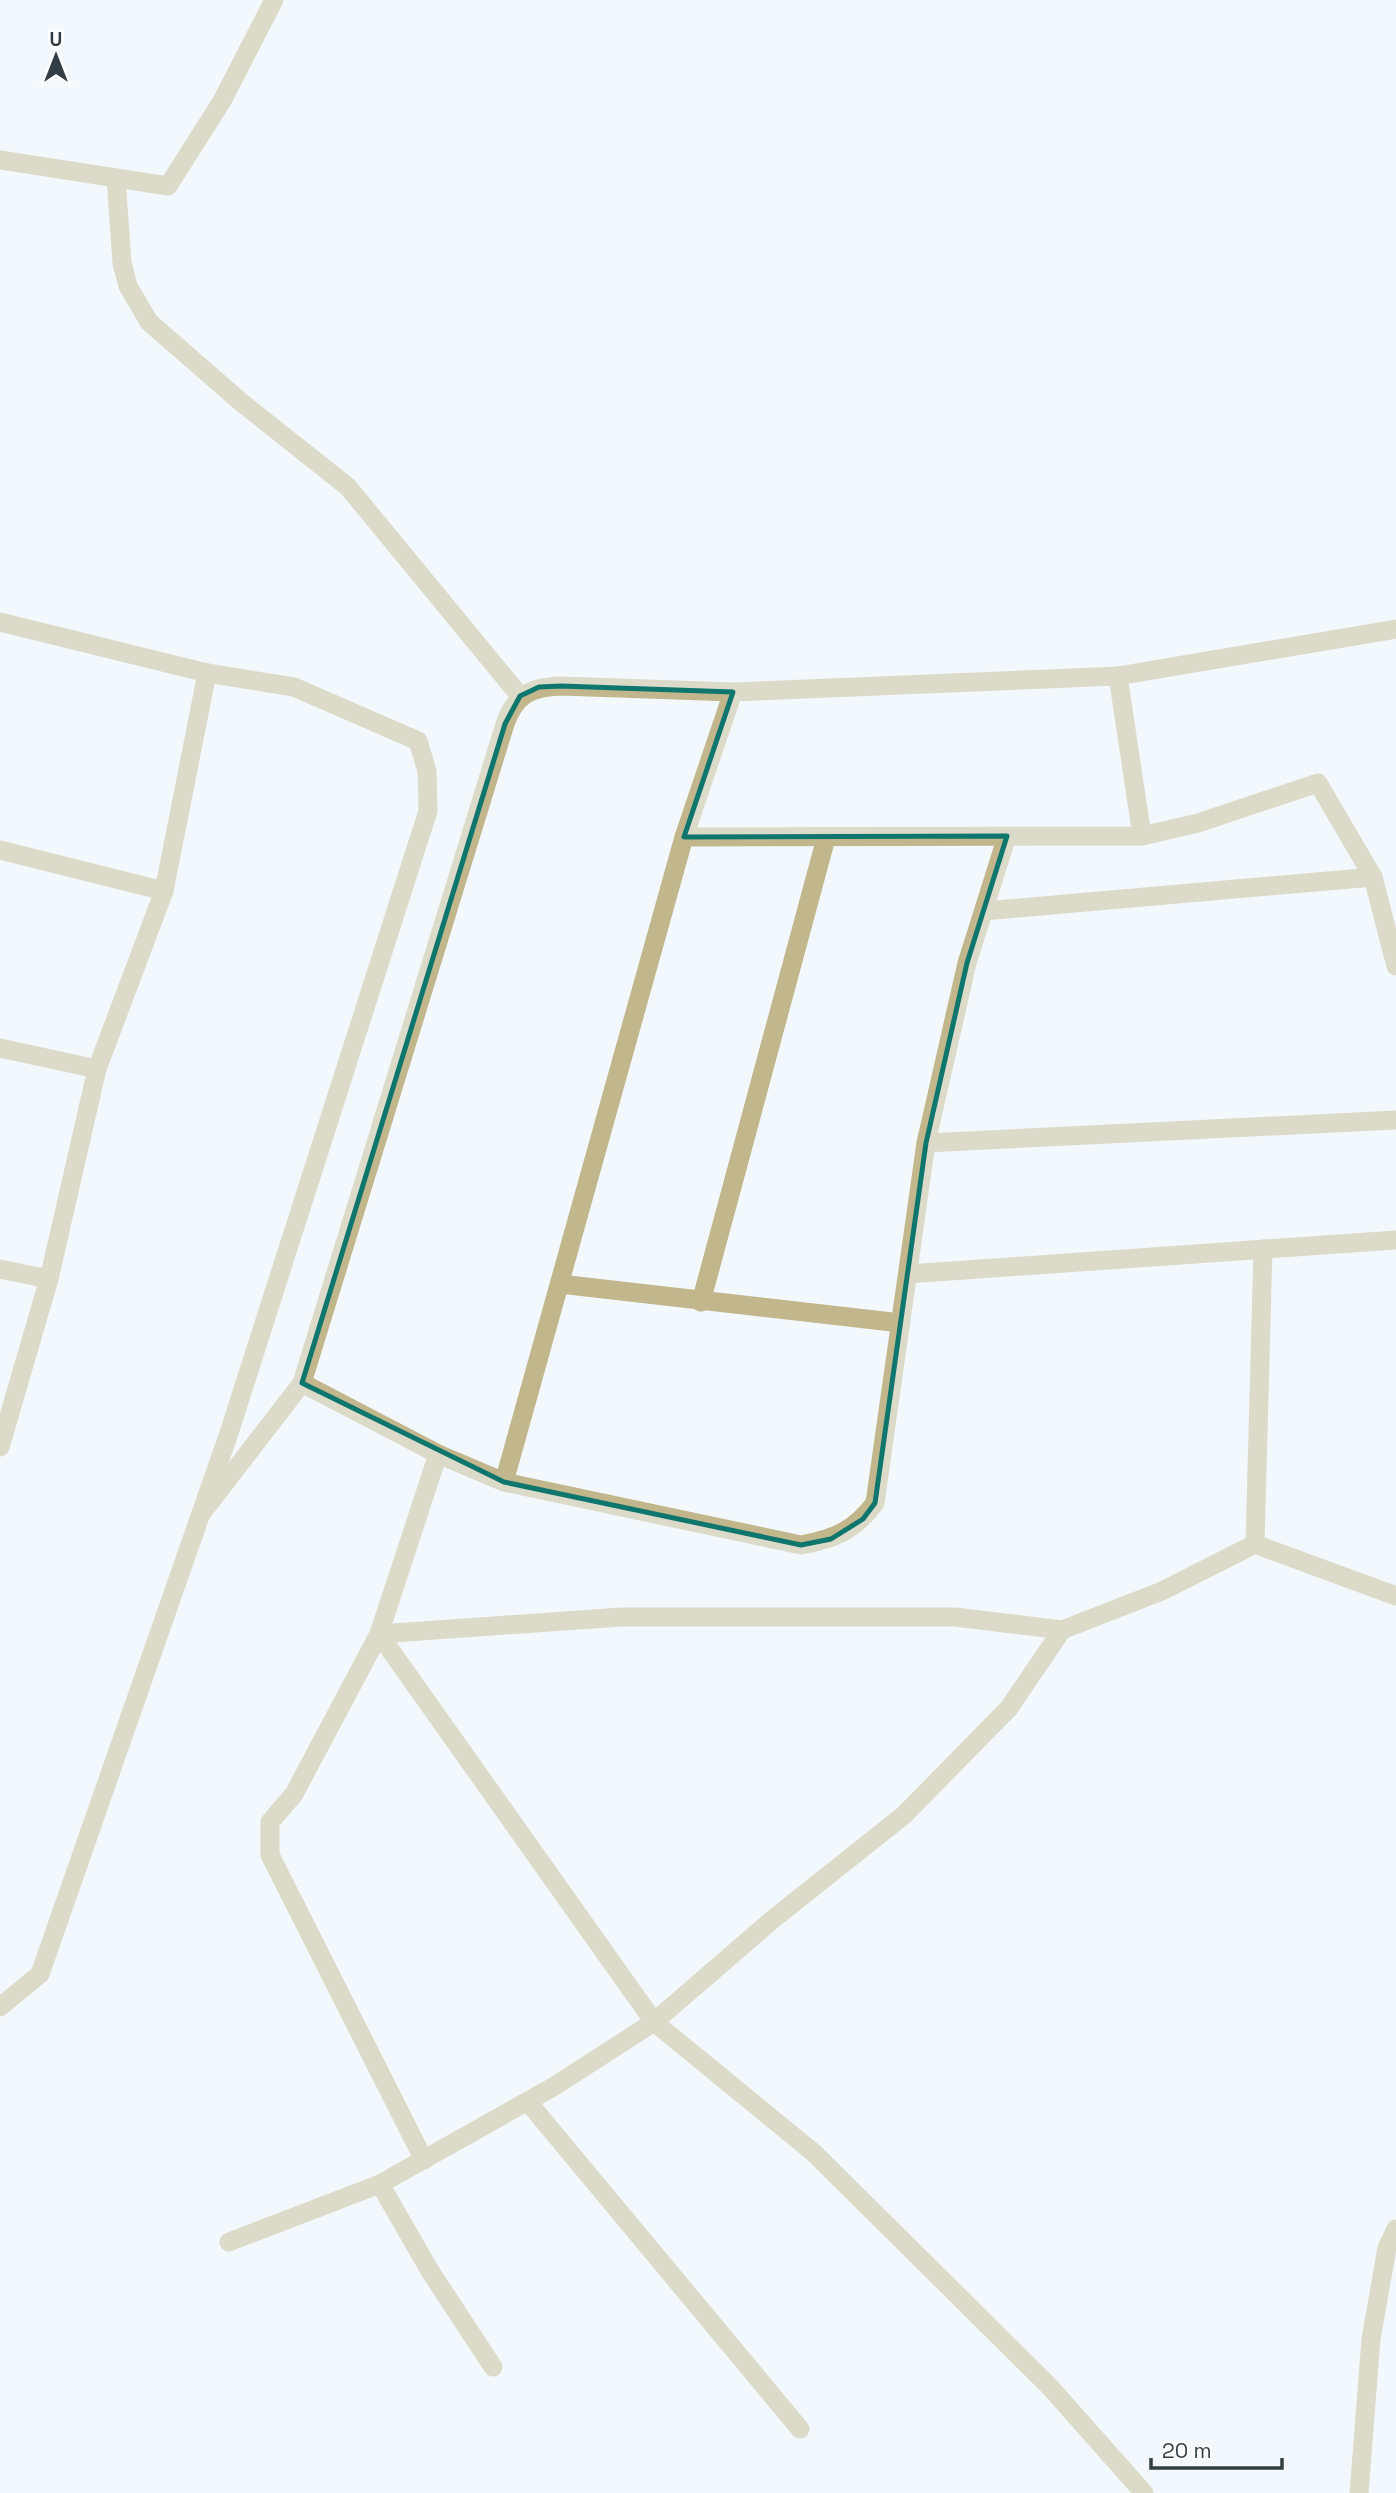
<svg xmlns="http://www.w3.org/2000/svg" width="1396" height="2493" font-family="'Space Grotesk',sans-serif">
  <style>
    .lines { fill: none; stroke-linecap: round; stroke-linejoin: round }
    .minor { stroke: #c2b78c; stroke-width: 19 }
    .marked { fill: none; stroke: #0f766e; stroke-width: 5; stroke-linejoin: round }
  </style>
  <rect width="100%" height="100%" fill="#f2f8fc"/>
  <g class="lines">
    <!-- minor -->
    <g class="minor">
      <path d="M0 160 168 186 222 101 274 0"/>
      <path d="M116 178 122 263 128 286 149 322 241 402 348 487 520 696"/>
      <path d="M0 622 207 673 164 891 97 1069 49 1279 0 1447"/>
      <path d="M1118 676 1142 836"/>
      <path d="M684 837 1142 836 1198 823 1318 783 1373 877 1396 966"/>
      <path d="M0 850 164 891"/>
      <path d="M984 911 1373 877"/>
      <path d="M0 1048 97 1069"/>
      <path d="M926 1143 1396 1120"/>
      <path d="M1263 1249 1255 1544 1396 1596"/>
      <path d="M0 1269 49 1279"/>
      <path d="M908 1274 1396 1240"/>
      <path d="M560 1284 901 1323"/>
      <path d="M701 1302 826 838"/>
      <path d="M302 1383 438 1454 504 1482 684 837 733 692"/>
      <path d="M504 1482 801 1545C834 1539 854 1531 875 1503L926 1143 967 963 1007 836"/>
      <path d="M201 1514 302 1383 505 724C515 695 531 687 561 686L733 692 1118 676 1396 629"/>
      <path d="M379 1634 654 2022 814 2153 1049 2386 1144 2493"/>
      <path d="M379 1634 621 1617H955L1062 1630"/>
      <path d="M0 2007 40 1974 228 1436 428 811 427 771 418 741 294 687 207 673"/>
      <path d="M528 2102 800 2429"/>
      <path d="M424 2160 270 1855V1822L294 1794 379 1634 438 1454"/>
      <path d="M380 2184 430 2271 493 2367"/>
      <path d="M229 2242 380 2184 553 2087 654 2022 772 1920 904 1815 1009 1708 1062 1630 1162 1591 1255 1544"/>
      <path d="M1359 2493 1371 2339 1387 2248 1396 2229"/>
    </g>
  </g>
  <!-- marked area -->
  <path d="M0 0H1396V2493H0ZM561 686 733 692 684 837 1007 836 967 963 926 1143 875 1503 863 1519 831 1539 801 1545 504 1482 302 1383 505 724 520 696 539 687Z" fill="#f2f8fc" fill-opacity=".55" fill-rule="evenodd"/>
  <path class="marked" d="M561 686 733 692 684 837 1007 836 967 963 926 1143 875 1503 863 1519 831 1539 801 1545 504 1482 302 1383 505 724 520 696 539 687Z"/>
  <!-- north arrow -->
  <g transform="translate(56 56)" stroke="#ffffff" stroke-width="5" paint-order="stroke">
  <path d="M0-5L12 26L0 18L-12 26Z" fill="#323e45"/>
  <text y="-10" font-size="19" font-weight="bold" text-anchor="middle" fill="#323e45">U</text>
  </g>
  <!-- scale -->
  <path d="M1151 2458v10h131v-10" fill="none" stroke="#323e45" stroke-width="3.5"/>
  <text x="1162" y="2458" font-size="21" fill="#323e45" stroke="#ffffff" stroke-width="5" paint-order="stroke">20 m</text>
</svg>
